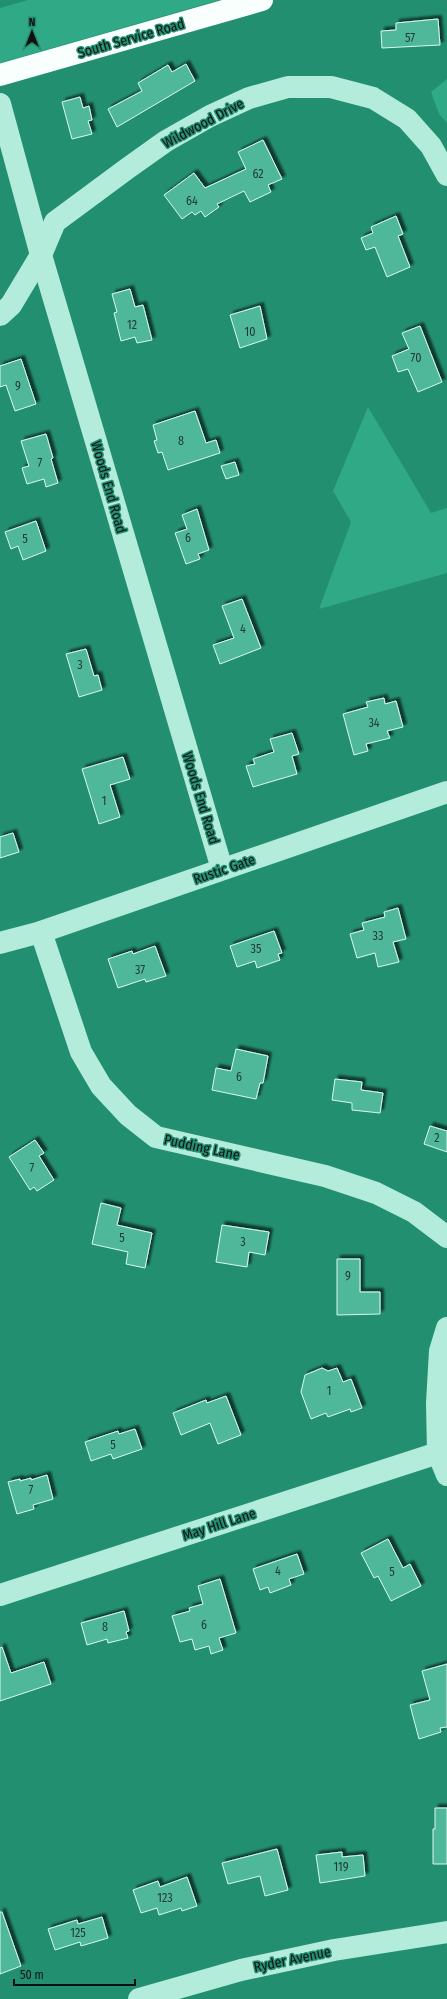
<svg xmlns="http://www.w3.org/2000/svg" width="447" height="1999" font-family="'Fira Sans Condensed',sans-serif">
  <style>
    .green { fill: #30a986 }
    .building { fill: #50b89a; stroke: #d8f9ef; filter: url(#shadow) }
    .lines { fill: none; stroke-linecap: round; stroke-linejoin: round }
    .minor { stroke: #b3ecdb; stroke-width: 22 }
    .major { stroke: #f8fffd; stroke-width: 22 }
    .labels { text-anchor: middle; stroke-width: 3; stroke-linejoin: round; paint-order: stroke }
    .number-label { font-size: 12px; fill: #213b33 }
    .street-label { font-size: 14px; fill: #111; stroke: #238f71 }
  </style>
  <defs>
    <filter id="shadow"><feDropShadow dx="3.5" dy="-3.5" stdDeviation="1" flood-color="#0009"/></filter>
  </defs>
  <rect width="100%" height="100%" fill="#238f71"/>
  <!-- green -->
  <g class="green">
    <path d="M28 0H219L0 63V8Z"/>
    <path d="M447 79V123L439 114 431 92Z"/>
    <path d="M368 407 431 513 447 508V573L319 609 351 522 333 491Z"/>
  </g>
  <!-- building -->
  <g class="building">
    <path d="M438 19 440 45 382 48 381 31 396 30V23Z"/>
    <path d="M186 64 195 81 117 127 108 109 142 91 138 83 168 65 172 72Z"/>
    <path d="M80 97 83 108 89 106 92 120 88 121 92 134 72 139 62 102Z"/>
    <path d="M263 140 282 179 268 185 271 192 250 202 244 191 217 204 219 207 205 217 201 211 195 215 192 212 182 219 164 195 194 173 205 188 246 169 238 152Z"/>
    <path d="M396 216 403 234 398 236 410 267 387 277 375 247 366 250 361 238 373 233 371 227Z"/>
    <path d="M130 289 135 307 143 305 152 340 137 343 135 337 121 341 114 313 117 312 112 294Z"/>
    <path d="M260 306 267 339 240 348 230 315Z"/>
    <path d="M420 326 442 382 418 392 408 369 398 372 392 356 409 349 402 333Z"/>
    <path d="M21 359 36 404 15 411 6 385 0 387V366Z"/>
    <path d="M195 411 206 443 216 440 220 453 168 470 162 452 158 453 154 441 157 440 153 425Z"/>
    <path d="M46 434 53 458 51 459 58 483 46 487 44 479 27 484 22 468 29 466 21 441Z"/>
    <path d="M235 462 239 475 226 479 221 466Z"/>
    <path d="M197 509 209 550 198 554 200 559 186 564 175 533 187 529 182 515Z"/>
    <path d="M36 521 46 551 23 560 18 546 11 549 5 532Z"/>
    <path d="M242 599 261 648 220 664 213 645 234 638 222 606Z"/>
    <path d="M86 649 94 676 98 675 102 690 79 697 66 654Z"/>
    <path d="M384 698 385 704 396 701 403 727 387 731 390 738 366 744 368 751 354 755 343 714 368 707 366 702Z"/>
    <path d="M292 733 299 754 292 756 297 774 253 787 246 766 255 764 253 759 274 752 270 739Z"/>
    <path d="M123 757 130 779 110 785 120 817 99 824 82 769Z"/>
    <path d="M13 833 19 852 0 858V837Z"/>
    <path d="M398 908 406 939 393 942 399 962 378 967 375 953 357 958 350 934 364 930 362 923 385 917 384 912Z"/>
    <path d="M274 931 282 953 278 954 280 960 257 968 255 961 237 967 230 946Z"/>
    <path d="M155 946 166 976 146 982 145 979 118 988 108 959 132 951 133 954Z"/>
    <path d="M236 1049 268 1056 263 1083H260L256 1099 212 1090 216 1068 231 1071Z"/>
    <path d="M335 1079 362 1082 361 1090 383 1093 380 1113 352 1110V1103L332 1100Z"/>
    <path d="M430 1126 447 1131V1152L424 1144Z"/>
    <path d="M35 1140 44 1153 39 1156 54 1180 37 1191 34 1187 30 1190 9 1157Z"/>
    <path d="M101 1203 121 1208 117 1225 152 1233 145 1268 126 1264 128 1252 92 1244Z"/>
    <path d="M222 1225 269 1232 265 1255 249 1252 247 1267 216 1262Z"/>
    <path d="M337 1259H360V1292H380V1314L337 1315Z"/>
    <path d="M322 1368 328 1371 337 1368 343 1382 351 1379 362 1408 351 1412 350 1409 328 1417 326 1413 311 1419 301 1392 305 1375Z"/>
    <path d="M226 1396 241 1435 218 1444 210 1423 181 1435 173 1413 206 1400 207 1403Z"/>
    <path d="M135 1429 142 1449 113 1459 111 1454 91 1461 85 1442 118 1431 119 1434Z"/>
    <path d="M47 1475 53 1499 33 1505 34 1509 17 1514 8 1482 20 1479V1481L31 1478V1480Z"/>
    <path d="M388 1539 403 1568 410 1564 421 1586 391 1601 378 1576 374 1578 361 1553Z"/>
    <path d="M297 1554 304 1574 289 1579 291 1585 270 1593 268 1587 260 1590 253 1569Z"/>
    <path d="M220 1579 236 1633 219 1638 223 1650 211 1654 209 1646 195 1650 192 1639 180 1642 172 1616 190 1611 189 1608 203 1604 198 1586Z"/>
    <path d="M124 1611 129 1631 126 1632 128 1638 108 1643 107 1639 87 1645 81 1623Z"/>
    <path d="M2 1647 11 1673 44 1662 51 1684 0 1701V1648Z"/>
    <path d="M447 1664V1727L440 1728 441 1732 419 1739 410 1705 430 1700 422 1671Z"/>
    <path d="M435 1808H447V1864H433V1829H435Z"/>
    <path d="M277 1849 288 1890 265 1896 260 1876 228 1884 222 1863Z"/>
    <path d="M342 1852V1857L363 1855 365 1876 320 1883 316 1855Z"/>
    <path d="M187 1877 197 1906 182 1911 181 1908 159 1915 157 1908 141 1913 133 1890 158 1881 160 1887Z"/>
    <path d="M0 1912H2L21 1966 0 1974Z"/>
    <path d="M102 1917 108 1938 81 1946 80 1942 55 1950 48 1929 77 1920 78 1924Z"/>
  </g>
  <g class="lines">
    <!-- minor -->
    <g class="minor">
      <path d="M0 104 41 255 222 869"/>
      <path d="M0 315 11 305 41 255 55 222 128 168 166 141 210 116 249 98 288 87H331L373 98 407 119 431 146 447 175"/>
      <path d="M41 932 81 1052 101 1086 128 1115 156 1137 325 1176 376 1193 414 1212 447 1237"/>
      <path d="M0 943 41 932 447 792"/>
      <path d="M447 1328 440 1351 437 1403 438 1453 447 1475"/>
      <path d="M0 1595 438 1453"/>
      <path d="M139 1999 241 1970 334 1950 447 1932"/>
    </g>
    <!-- major -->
    <path class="major" d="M0 75 262 0"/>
  </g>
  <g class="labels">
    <!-- number labels -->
    <g class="number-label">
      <text x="410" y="42">57</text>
      <text x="258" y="178">62</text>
      <text x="192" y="205">64</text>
      <text x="132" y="329">12</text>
      <text x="250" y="336">10</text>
      <text x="416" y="362">70</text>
      <text x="18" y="390">9</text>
      <text x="181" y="445">8</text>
      <text x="40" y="467">7</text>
      <text x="188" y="542">6</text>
      <text x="25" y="543">5</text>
      <text x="243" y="633">4</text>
      <text x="80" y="669">3</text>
      <text x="374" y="727">34</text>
      <text x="104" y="805">1</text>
      <text x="378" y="940">33</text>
      <text x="256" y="953">35</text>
      <text x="140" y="974">37</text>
      <text x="239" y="1081">6</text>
      <text x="437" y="1142">2</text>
      <text x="32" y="1172">7</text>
      <text x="122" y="1242">5</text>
      <text x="243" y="1246">3</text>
      <text x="348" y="1280">9</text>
      <text x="329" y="1395">1</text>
      <text x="113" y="1449">5</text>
      <text x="31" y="1494">7</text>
      <text x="278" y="1575">4</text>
      <text x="392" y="1576">5</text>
      <text x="204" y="1629">6</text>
      <text x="105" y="1631">8</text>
      <text x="341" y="1871">119</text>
      <text x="165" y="1902">123</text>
      <text x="78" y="1937">125</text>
    </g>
    <!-- street labels -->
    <g class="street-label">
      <text transform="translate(131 38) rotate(-16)" y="5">South Service Road</text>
      <text transform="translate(203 123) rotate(-28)" y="5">Wildwood Drive</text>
      <text transform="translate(109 487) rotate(74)" y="5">Woods End Road</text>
      <text transform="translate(201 798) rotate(73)" y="5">Woods End Road</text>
      <text transform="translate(224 869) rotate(-19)" y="5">Rustic Gate</text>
      <text transform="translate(202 1147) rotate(12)" y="5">Pudding Lane</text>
      <text transform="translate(219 1524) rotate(-18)" y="5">May Hill Lane</text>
      <text transform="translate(292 1959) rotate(-12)" y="5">Ryder Avenue</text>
    </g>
  </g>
  <!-- north arrow -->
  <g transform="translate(32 32)" stroke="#238f71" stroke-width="3" paint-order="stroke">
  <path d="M0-3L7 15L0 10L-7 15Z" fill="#111111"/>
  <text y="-6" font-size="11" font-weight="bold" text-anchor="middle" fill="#111111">N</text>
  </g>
  <!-- scale -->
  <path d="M14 1979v6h121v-6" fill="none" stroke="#111111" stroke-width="2"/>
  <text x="20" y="1979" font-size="12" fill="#111111" stroke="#238f71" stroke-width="3" paint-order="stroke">50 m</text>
</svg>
